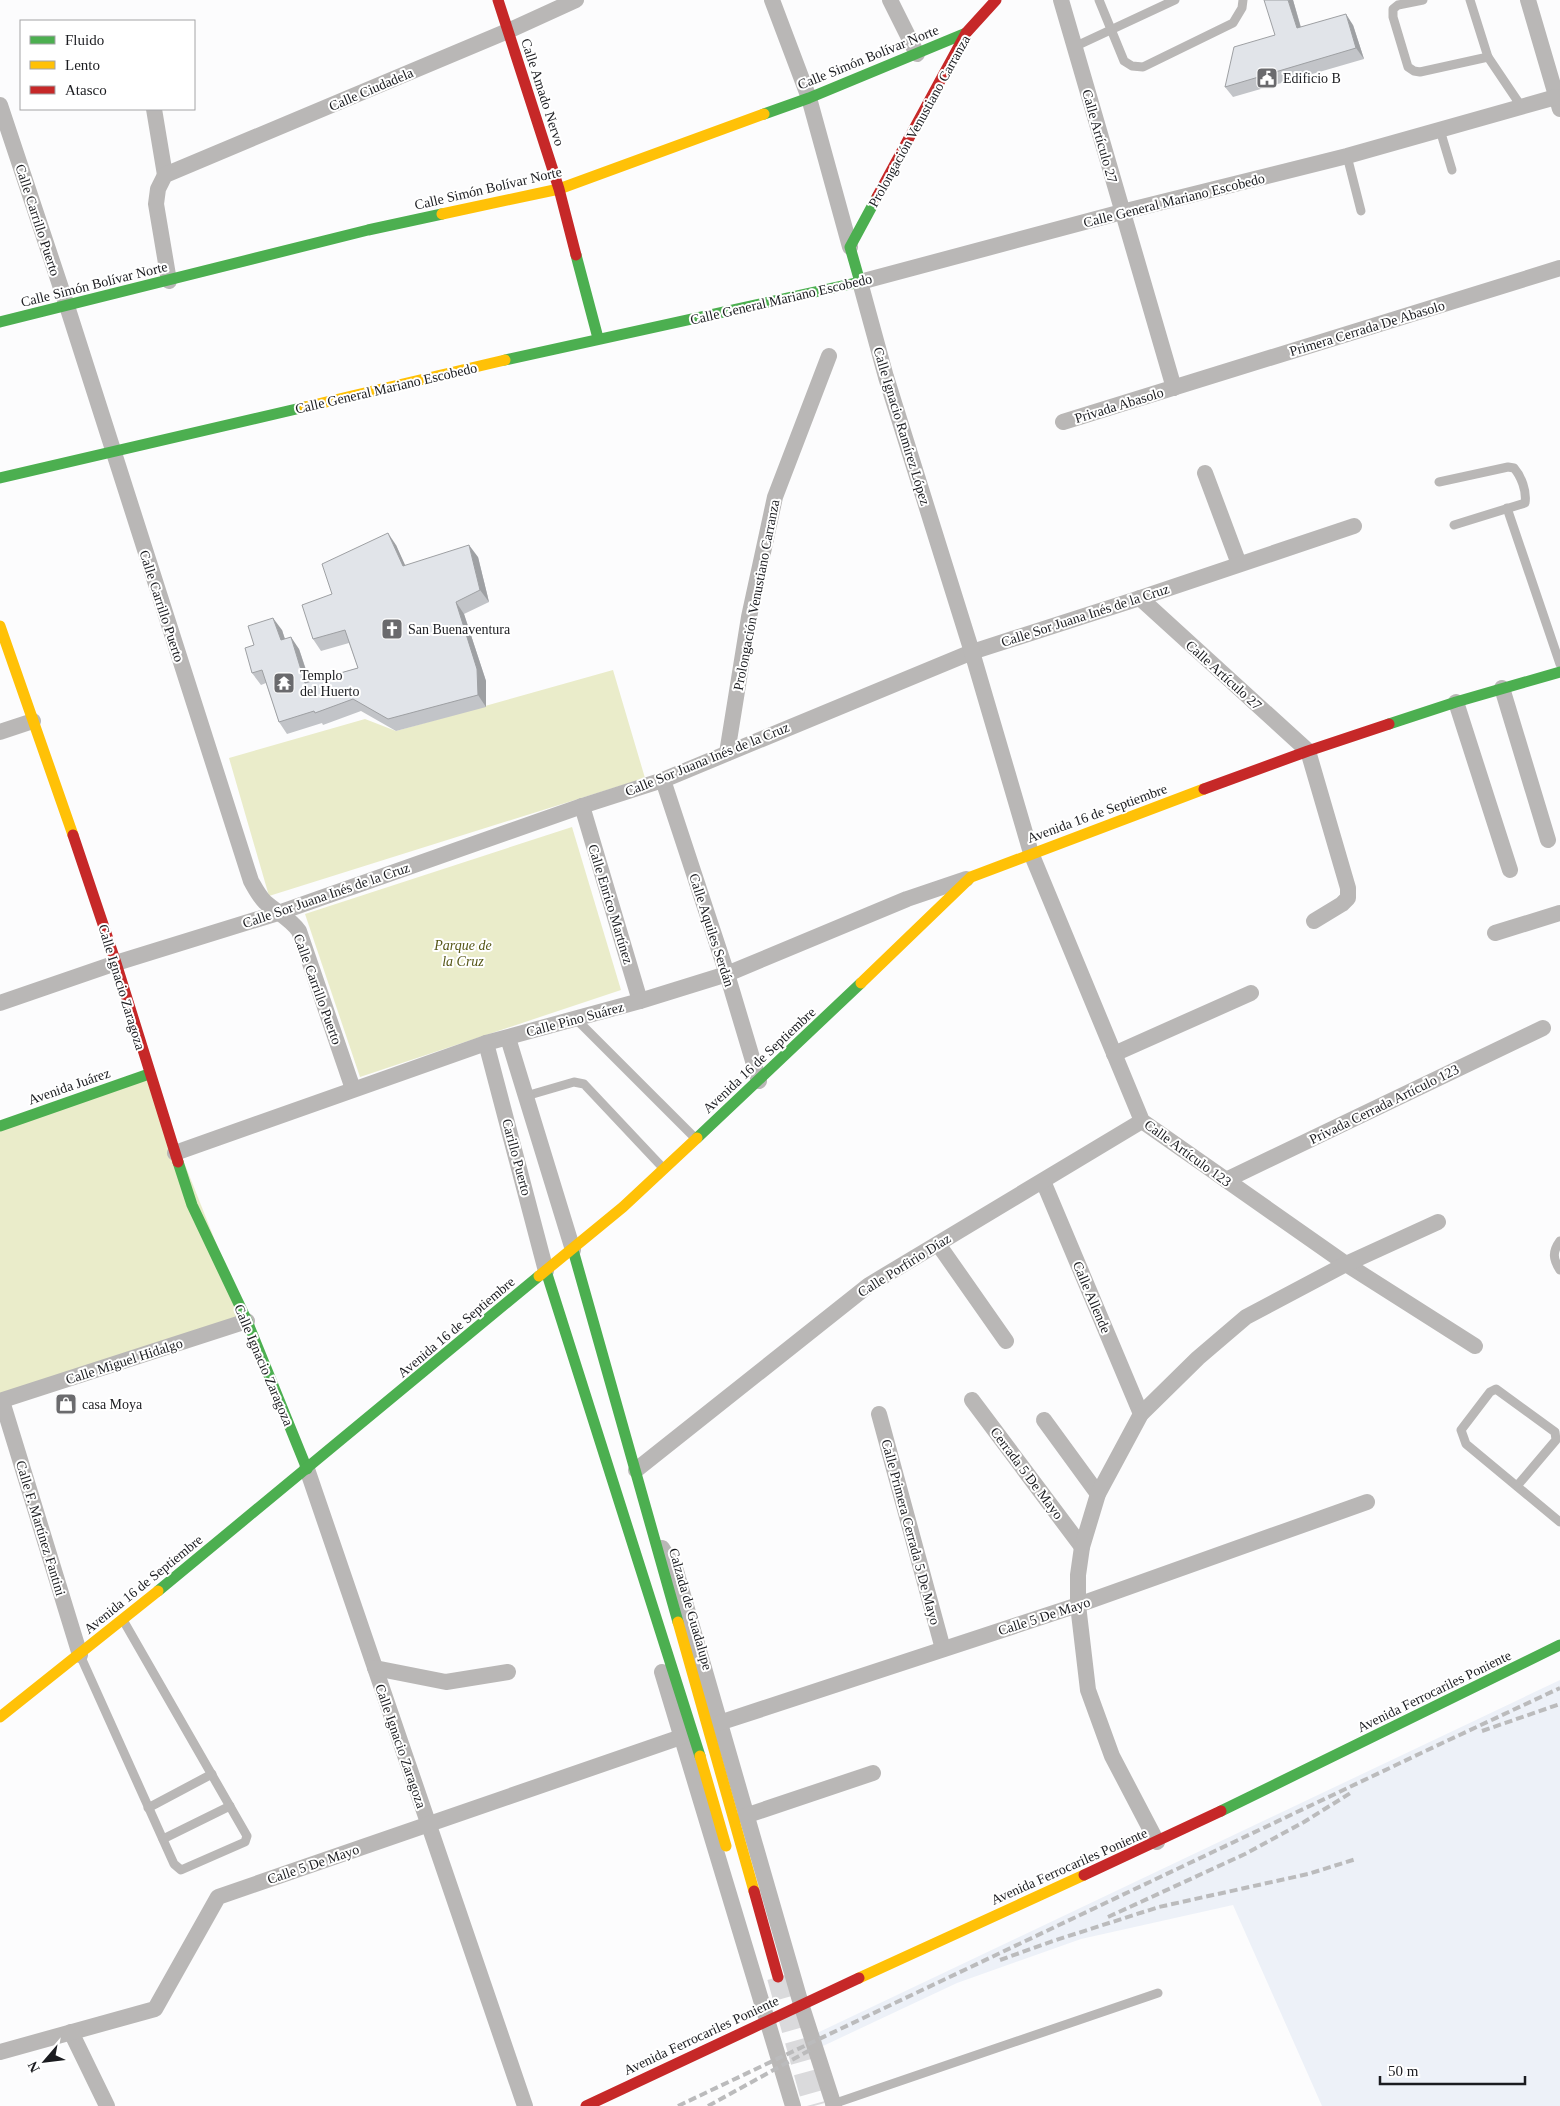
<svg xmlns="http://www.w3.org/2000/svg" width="1560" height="2106" font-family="Georgia,serif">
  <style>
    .built { fill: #edf1f8 }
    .green { fill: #eaecca }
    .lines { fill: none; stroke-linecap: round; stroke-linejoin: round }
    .secondary-tunnel { stroke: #dadadc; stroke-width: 22; stroke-dasharray: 22 11; stroke-linecap: butt }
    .lane { stroke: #b9b7b6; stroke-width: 9 }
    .street { stroke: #b9b7b6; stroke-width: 16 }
    .fast { stroke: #4caf50; stroke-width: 11 }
    .slow { stroke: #ffc107; stroke-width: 11 }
    .jam { stroke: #c62828; stroke-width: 11 }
    .rail { stroke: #bbbbbc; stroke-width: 4; stroke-dasharray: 8 4; stroke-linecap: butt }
    .wall { fill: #c2c4c8 }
    .shaded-wall { fill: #9ea0a3 }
    .building { fill: #e1e4e9; stroke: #9ea0a3 }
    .labels { text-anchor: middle; stroke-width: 4; stroke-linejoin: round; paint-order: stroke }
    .street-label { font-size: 14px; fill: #1b1c20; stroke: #fff }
    .poi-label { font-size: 14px; fill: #1b1c20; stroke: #fff; text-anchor: start }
    .park-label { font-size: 14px; font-style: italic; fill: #555616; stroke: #fff }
  </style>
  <rect width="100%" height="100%" fill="#fcfcfd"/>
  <!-- built -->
  <path class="built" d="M1560 1680V2106H1322L1233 1905 1081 1939 957 1983 823 2046 817 2033Z"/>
  <!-- green -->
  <g class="green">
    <path d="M613 670 645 778 269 896 229 758 365 719 396 731Z"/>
    <path d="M572 827 621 990 360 1077 305 914Z"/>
    <path d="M149 1074 247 1321 0 1401V1126Z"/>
  </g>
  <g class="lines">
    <!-- secondary-tunnel -->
    <path class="secondary-tunnel" d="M778 1977 814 2106"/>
    <!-- lane -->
    <g class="lane">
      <path d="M1099 0 1124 61 1132 66 1143 67 1233 23 1242 8 1243 0"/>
      <path d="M1423 0 1398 5 1393 9V17L1408 67 1414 71 1420 72 1488 57 1470 0"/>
      <path d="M1074 47 1175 0"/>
      <path d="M1488 57 1521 106"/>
      <path d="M1440 130 1452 170"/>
      <path d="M1347 156 1361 211"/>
      <path d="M1439 482 1508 467 1514 468C1521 476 1527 491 1525 503L1454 525"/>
      <path d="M1507 508 1560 664"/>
      <path d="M576 1019 696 1139"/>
      <path d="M526 1096 574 1082 584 1084 664 1169"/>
      <path d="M1560 1241C1552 1252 1553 1259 1560 1270"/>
      <path d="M1517 1486 1556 1440 1555 1432 1496 1389 1490 1392 1461 1430 1466 1444 1560 1522"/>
      <path d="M80 1655 174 1864 181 1870 245 1842 247 1836 123 1620"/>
      <path d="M148 1808 212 1774"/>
      <path d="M163 1839 230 1806"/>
      <path d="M830 2105 1158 1993"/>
    </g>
    <!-- street -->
    <g class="street">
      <path d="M772 0 809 98 850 247"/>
      <path d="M890 0 917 54"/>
      <path d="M1061 0 1174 388"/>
      <path d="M1528 0 1560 109"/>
      <path d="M0 105 67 306 251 881C255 888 259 896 265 902 276 912 290 918 299 931L353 1089"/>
      <path d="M154 109 165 175"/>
      <path d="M169 281 156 204 158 189 165 175 508 31 576 0"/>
      <path d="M1063 422 1560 268"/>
      <path d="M1205 473 1239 564"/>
      <path d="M1140 598 1308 751 1348 888V898L1342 904 1314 921"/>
      <path d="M1502 688 1548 840"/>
      <path d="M1456 702 1510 870"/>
      <path d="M0 732 33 721"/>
      <path d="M727 753 749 617 775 497 829 356"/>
      <path d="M663 780 727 974 759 1081"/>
      <path d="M582 806 640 1001"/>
      <path d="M1495 933 1560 913"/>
      <path d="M0 1003 116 963 281 912 582 806 663 780 972 652 1140 598 1354 526"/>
      <path d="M508 1038 573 1250"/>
      <path d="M486 1043 546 1271"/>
      <path d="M1114 1054 1251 993"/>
      <path d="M175 1153 486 1043 640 1001 727 974 907 899 966 879"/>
      <path d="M1226 1180 1543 1028"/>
      <path d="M1043 1181 1141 1414"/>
      <path d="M938 1244 1006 1341"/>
      <path d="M1475 1346 1346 1264 1142 1121 1031 853 972 652 886 377 860 282 1122 212 1347 156 1556 97"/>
      <path d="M972 1400 1082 1547"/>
      <path d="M0 1401 247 1321"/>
      <path d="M2 1401 80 1655"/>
      <path d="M879 1414 943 1649"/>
      <path d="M1044 1420 1098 1494"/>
      <path d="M307 1469 525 2106"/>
      <path d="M636 1470 869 1285 1142 1121"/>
      <path d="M662 1548 676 1571 801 2004 834 2106"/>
      <path d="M375 1668 446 1682 508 1672"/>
      <path d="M662 1672 793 2106"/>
      <path d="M719 1723 1078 1605 1367 1502"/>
      <path d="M745 1816 873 1773"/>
      <path d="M1157 1842 1112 1756 1088 1690 1078 1605V1575L1082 1547 1098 1494 1141 1414 1198 1358 1246 1317 1346 1264 1438 1222"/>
      <path d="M71 2032 107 2106"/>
      <path d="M0 2052 155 2009 218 1897 681 1737"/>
    </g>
    <!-- fast -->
    <g class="fast">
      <path d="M764 114 809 98 966 33"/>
      <path d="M576 255 598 338"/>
      <path d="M0 322 368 230 442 214"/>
      <path d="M505 360 860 282 850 247 877 197"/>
      <path d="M0 478 305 407"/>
      <path d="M1389 724 1456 702 1560 672"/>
      <path d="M0 1126 149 1074"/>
      <path d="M697 1138 861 983"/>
      <path d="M178 1162 192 1205 247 1321 307 1469"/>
      <path d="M573 1250 678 1622"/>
      <path d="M546 1271 700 1756"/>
      <path d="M158 1591 539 1276"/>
      <path d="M1221 1811 1560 1645"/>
    </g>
    <!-- slow -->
    <g class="slow">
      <path d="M442 214 559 189 764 114"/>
      <path d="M305 407 505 360"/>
      <path d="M0 626 73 835"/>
      <path d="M861 983 971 877 1204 789"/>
      <path d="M539 1276 623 1207 697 1138"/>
      <path d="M678 1622 754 1891"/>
      <path d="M0 1717 158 1591"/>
      <path d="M700 1756 726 1846"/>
      <path d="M859 1978 1084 1875"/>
    </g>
    <!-- jam -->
    <g class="jam">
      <path d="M498 0 559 189 576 255"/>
      <path d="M877 197 966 33 996 0"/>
      <path d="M1204 789 1308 751 1389 724"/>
      <path d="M73 835 116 963 178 1162"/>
      <path d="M1084 1875 1221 1811"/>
      <path d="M754 1891 778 1977"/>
      <path d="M586 2106 859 1978"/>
    </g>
    <!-- rail -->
    <g class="rail">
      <path d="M1482 1731 1560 1704"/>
      <path d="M1108 1917 1245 1854 1304 1822 1352 1792"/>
      <path d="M1000 1960 1053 1941 1159 1907 1308 1874 1356 1859"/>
      <path d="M678 2106 1436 1746 1560 1688"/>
      <path d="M708 2106 810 2050"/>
    </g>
  </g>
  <!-- wall -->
  <g class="wall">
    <path d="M1293 0 1301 27 1353 25 1364 59 1233 97 1225 87 1275 35Z"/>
    <path d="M396 545 405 566 478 557 489 602 464 614 486 681V707L396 731 361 711 323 725 322 723 287 734 279 722 266 683 261 685 252 673 254 645 282 630 285 639 299 649 310 681 358 668 349 643 321 651 313 639 332 594Z"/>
  </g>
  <!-- shaded-wall -->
  <g class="shaded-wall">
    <path d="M1288 0H1293L1304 39 1297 28Z"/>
    <path d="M1346 14 1353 25 1364 59 1356 48Z"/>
    <path d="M388 533 396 545 411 578 403 566Z"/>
    <path d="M469 545 478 557 489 602 480 590Z"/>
    <path d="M456 602 464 614 486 681V707L478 695Z"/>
    <path d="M273 618 282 630 289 652 281 640Z"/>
    <path d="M291 637 299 649 314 695 305 683Z"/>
  </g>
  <!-- building -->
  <g class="building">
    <path d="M1264 0H1288L1297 28 1346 14 1356 48 1225 87 1234 47 1275 35Z"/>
    <path d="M388 533 403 566 469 545 480 590 456 602 477 669 478 695 388 719 353 699 315 713 314 711 279 722 262 670 252 673 245 648 254 645 248 626 273 618 281 640 291 637 305 683 358 668 345 630 313 639 302 605 332 594 322 564Z"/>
  </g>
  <!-- icons -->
  <defs>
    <g id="civic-square" transform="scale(1.125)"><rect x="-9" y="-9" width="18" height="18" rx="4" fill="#6a6a6d" stroke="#fff"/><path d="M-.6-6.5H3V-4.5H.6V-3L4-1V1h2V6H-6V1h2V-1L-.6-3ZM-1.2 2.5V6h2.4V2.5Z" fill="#fff"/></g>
    <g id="church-square" transform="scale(1.125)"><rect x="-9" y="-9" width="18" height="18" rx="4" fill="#6a6a6d" stroke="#fff"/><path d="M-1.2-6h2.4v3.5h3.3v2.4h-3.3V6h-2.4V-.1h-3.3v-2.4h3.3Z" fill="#fff"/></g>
    <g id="temple-square" transform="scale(1.125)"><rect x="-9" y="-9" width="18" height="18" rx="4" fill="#6a6a6d" stroke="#fff"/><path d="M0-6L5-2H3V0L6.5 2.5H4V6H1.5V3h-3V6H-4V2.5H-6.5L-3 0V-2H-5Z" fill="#fff"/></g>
    <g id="shop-square" transform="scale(1.125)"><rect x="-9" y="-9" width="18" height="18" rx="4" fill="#6a6a6d" stroke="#fff"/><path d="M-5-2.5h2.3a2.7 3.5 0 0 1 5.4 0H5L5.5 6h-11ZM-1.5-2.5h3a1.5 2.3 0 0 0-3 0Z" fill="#fff"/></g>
  </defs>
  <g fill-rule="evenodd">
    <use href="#civic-square" x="1267" y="78"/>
    <use href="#church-square" x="392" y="629"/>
    <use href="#temple-square" x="284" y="683"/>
    <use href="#shop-square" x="66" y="1404"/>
  </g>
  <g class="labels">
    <!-- street labels -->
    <g class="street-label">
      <text transform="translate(868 57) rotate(-22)" y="5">Calle Simón Bolívar Norte</text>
      <text transform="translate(371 89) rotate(-23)" y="5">Calle Ciudadela</text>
      <text transform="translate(543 92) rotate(72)" y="5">Calle Amado Nervo</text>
      <text transform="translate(919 121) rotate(-61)" y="5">Prolongación Venustiano Carranza</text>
      <text transform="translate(1100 136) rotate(74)" y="5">Calle Artículo 27</text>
      <text transform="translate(488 188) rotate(-13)" y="5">Calle Simón Bolívar Norte</text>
      <text transform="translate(1174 200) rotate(-14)" y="5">Calle General Mariano Escobedo</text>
      <text transform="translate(38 220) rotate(72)" y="5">Calle Carrillo Puerto</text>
      <text transform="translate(94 284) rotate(-14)" y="5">Calle Simón Bolívar Norte</text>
      <text transform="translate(781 299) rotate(-13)" y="5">Calle General Mariano Escobedo</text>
      <text transform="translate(1367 328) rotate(-17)" y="5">Primera Cerrada De Abasolo</text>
      <text transform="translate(386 388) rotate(-13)" y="5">Calle General Mariano Escobedo</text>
      <text transform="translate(1119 405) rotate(-17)" y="5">Privada Abasolo</text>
      <text transform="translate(902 426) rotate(73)" y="5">Calle Ignacio Ramírez López</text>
      <text transform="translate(756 595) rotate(-79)" y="5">Prolongación Venustiano Carranza</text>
      <text transform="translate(162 606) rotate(72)" y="5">Calle Carrillo Puerto</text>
      <text transform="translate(1085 615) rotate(-18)" y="5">Calle Sor Juana Inés de la Cruz</text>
      <text transform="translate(1224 675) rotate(42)" y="5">Calle Artículo 27</text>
      <text transform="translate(707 759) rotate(-22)" y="5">Calle Sor Juana Inés de la Cruz</text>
      <text transform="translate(1097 813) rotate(-20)" y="5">Avenida 16 de Septiembre</text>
      <text transform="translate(326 895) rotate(-19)" y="5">Calle Sor Juana Inés de la Cruz</text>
      <text transform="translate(611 904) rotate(73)" y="5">Calle Enrico Martínez</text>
      <text transform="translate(712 930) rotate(72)" y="5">Calle Aquiles Serdán</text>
      <text transform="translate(122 987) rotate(73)" y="5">Calle Ignacio Zaragoza</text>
      <text transform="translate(318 989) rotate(70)" y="5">Calle Carrillo Puerto</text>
      <text transform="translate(575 1019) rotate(-15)" y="5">Calle Pino Suárez</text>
      <text transform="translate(759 1060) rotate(-43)" y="5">Avenida 16 de Septiembre</text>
      <text transform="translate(69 1086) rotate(-19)" y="5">Avenida Juárez</text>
      <text transform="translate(1384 1104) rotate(-26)" y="5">Privada Cerrada Artículo 123</text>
      <text transform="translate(1188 1153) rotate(36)" y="5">Calle Artículo 123</text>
      <text transform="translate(517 1157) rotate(75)" y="5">Carillo Puerto</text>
      <text transform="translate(904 1265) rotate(-32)" y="5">Calle Porfirio Díaz</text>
      <text transform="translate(1092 1297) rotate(67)" y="5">Calle Allende</text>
      <text transform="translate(456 1327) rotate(-40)" y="5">Avenida 16 de Septiembre</text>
      <text transform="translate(124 1361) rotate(-18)" y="5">Calle Miguel Hidalgo</text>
      <text transform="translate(264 1365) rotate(67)" y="5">Calle Ignacio Zaragoza</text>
      <text transform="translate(1027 1473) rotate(53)" y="5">Cerrada 5 De Mayo</text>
      <text transform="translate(41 1528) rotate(73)" y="5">Calle F. Martínez Fantini</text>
      <text transform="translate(911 1532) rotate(75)" y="5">Calle Primera Cerrada 5 De Mayo</text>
      <text transform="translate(143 1584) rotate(-39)" y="5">Avenida 16 de Septiembre</text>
      <text transform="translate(691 1609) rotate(74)" y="5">Calzada de Guadalupe</text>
      <text transform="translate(1044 1616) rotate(-18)" y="5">Calle 5 De Mayo</text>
      <text transform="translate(1434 1691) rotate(-26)" y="5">Avenida Ferrocariles Poniente</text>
      <text transform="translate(401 1746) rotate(71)" y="5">Calle Ignacio Zaragoza</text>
      <text transform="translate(313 1864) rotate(-19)" y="5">Calle 5 De Mayo</text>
      <text transform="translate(1069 1866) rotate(-24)" y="5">Avenida Ferrocariles Poniente</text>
      <text transform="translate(701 2035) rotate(-25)" y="5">Avenida Ferrocariles Poniente</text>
    </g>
    <!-- poi labels -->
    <g class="poi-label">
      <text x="1283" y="83">Edificio B</text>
      <text x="408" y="634">San Buenaventura</text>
      <text x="300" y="680">Templo<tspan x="300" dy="16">del Huerto</tspan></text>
      <text x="82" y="1409">casa Moya</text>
    </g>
    <!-- park labels -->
    <g class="park-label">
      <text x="463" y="950">Parque de<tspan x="463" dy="16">la Cruz</tspan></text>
    </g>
  </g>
  <!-- legend -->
  <rect x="20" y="20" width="175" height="90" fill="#ffffff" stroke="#a4a4a6"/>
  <rect x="30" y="36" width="25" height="8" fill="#4caf50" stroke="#a4a4a6"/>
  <text x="65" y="45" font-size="15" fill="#1b1c20">Fluido</text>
  <rect x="30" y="61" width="25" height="8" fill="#ffc107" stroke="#a4a4a6"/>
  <text x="65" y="70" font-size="15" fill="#1b1c20">Lento</text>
  <rect x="30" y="86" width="25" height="8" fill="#c62828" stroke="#a4a4a6"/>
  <text x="65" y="95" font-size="15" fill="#1b1c20">Atasco</text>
  <!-- north arrow -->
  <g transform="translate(45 2061) rotate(242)" stroke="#ffffff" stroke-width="4" paint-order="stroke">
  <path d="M0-4L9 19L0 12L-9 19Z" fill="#1b1c20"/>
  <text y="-8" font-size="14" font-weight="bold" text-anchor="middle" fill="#1b1c20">N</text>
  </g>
  <!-- scale -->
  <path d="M1380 2076v8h145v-8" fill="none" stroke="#1b1c20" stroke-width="2.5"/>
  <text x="1388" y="2076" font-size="15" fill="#1b1c20" stroke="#ffffff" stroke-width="4" paint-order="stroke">50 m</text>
</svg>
